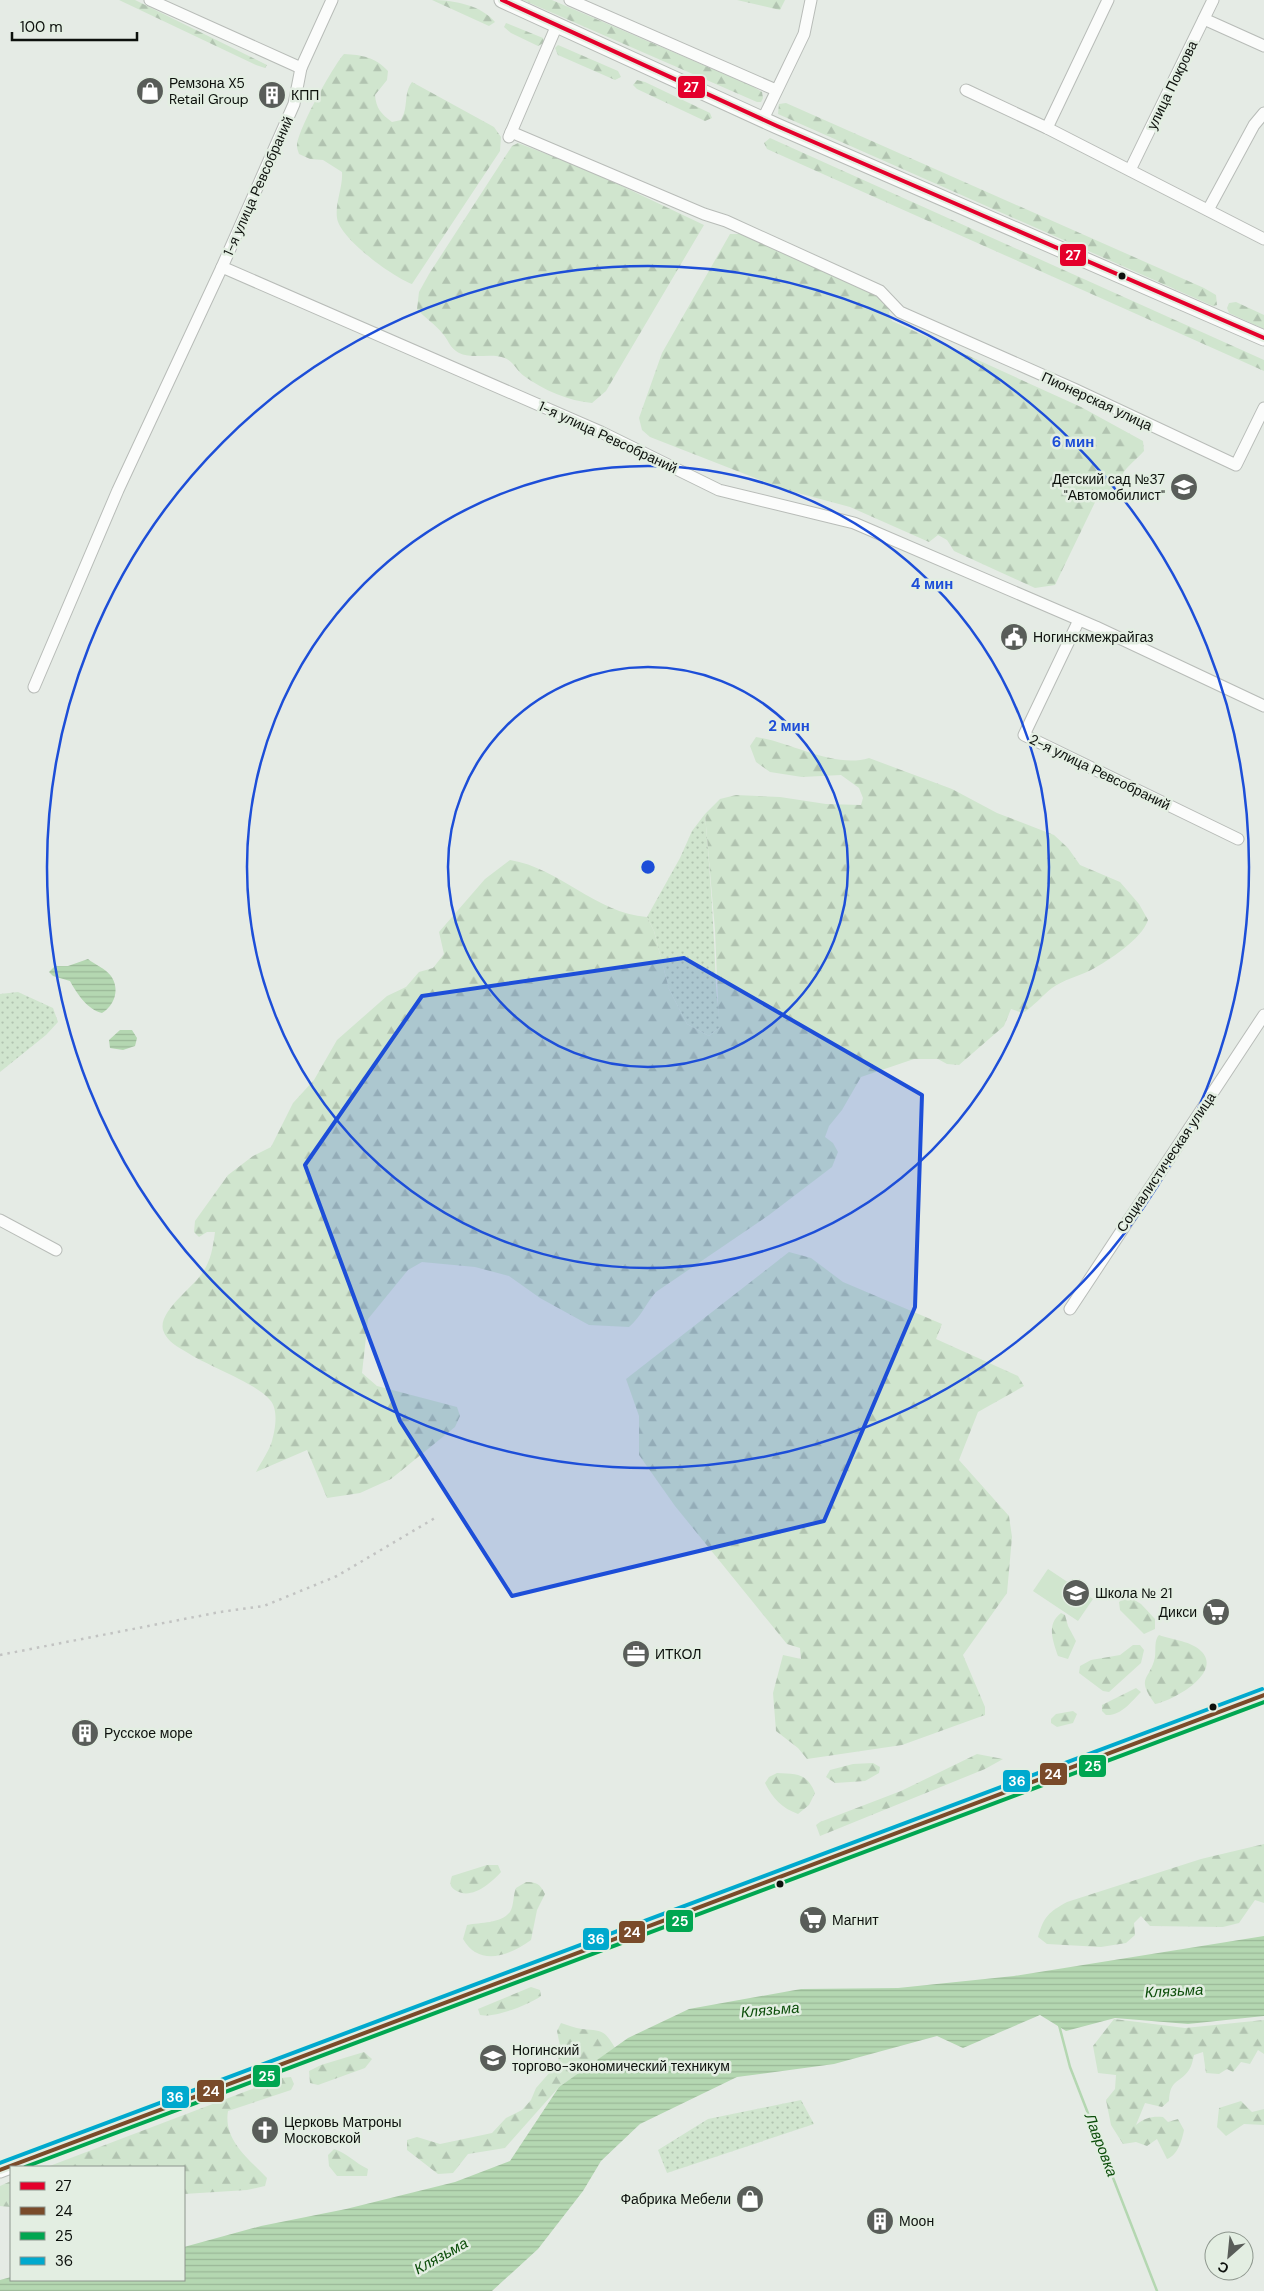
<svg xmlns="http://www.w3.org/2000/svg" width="1264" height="2291" font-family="'DM Sans',sans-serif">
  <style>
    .green { fill: url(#green-dots) }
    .forest { fill: url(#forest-firs) }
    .pitch { fill: #d0e5ce }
    .water { fill: url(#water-rules) }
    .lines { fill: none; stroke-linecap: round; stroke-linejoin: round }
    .stream { stroke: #b4d7b1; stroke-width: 2.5 }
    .minor-casing { stroke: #b8bcb8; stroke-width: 13 }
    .major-casing { stroke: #b8bcb8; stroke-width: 17 }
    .minor { stroke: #fbfcfb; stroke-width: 11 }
    .major { stroke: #fbfcfb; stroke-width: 15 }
    .rail { stroke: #c2c3c2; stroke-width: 2.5; stroke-dasharray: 2.5 5; stroke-linecap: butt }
    .bus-1-casing { stroke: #e3eee2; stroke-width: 8 }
    .bus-2-casing { stroke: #e3eee2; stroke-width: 8 }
    .bus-3-casing { stroke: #e3eee2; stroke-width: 8 }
    .bus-4-casing { stroke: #e3eee2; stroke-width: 8 }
    .bus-1 { stroke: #e4002b; stroke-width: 4 }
    .bus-2 { stroke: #7a4b2a; stroke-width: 4 }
    .bus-3 { stroke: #00a651; stroke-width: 4 }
    .bus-4 { stroke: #00a9ce; stroke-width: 4 }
    .marked { fill: #1d4ed8; fill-opacity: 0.2; stroke: #1d4ed8; stroke-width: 4; stroke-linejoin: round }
    .ring { fill: none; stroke: #1d4ed8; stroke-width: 2.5 }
    .bus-dot { fill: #0d110d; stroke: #e3eee2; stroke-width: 2 }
    .labels { text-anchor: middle; stroke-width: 5; stroke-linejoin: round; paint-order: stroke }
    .poi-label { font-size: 14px; fill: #0d110d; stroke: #e3eee2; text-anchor: start }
    .street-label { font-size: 14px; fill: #0d110d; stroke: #e3eee2 }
    .water-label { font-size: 15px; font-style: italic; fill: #0d4e0b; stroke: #e3eee2 }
    .centre { fill: #1d4ed8; stroke: #e3eee2; stroke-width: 2.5 }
    .ring-label { font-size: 15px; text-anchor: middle; font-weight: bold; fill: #1d4ed8; stroke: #e3eee2; stroke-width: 5; stroke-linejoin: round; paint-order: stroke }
    .line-badge { stroke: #e3eee2; stroke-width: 2 }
    .badge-label { font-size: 14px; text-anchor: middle; font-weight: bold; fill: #fff }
  </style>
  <defs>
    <pattern id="green-dots" width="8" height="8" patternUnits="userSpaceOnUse" patternTransform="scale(1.25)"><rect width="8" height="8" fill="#d0e5ce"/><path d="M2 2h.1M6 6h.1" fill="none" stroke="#b1c3b0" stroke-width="1.8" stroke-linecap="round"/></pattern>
    <pattern id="forest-firs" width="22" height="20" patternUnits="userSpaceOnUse" patternTransform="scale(1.25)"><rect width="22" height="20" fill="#d0e5ce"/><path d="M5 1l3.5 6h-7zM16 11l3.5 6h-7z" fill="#b1c3b0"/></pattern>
    <pattern id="water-rules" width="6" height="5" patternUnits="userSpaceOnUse" patternTransform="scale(1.25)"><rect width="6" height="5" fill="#b4d7b1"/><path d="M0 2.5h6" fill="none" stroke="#9ab897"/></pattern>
  </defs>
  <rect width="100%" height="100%" fill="#e5ebe5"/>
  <!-- green -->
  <g class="green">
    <path d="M705 814C710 871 714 929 716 986 717 1001 720 1014 719 1028L709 1036 687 1024 669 989 654 931 647 917 680 858 692 831Z"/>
    <path d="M18 992 53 1008 58 1022 46 1035 0 1072V994Z"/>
    <path d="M801 2100 814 2124 667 2173 658 2150 708 2119Z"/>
  </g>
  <!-- forest -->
  <g class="forest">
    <path d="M119 0H135L267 65 265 68 256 65Z"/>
    <path d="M432 0C453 0 481 5 495 22L489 26Z"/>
    <path d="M523 0H552L752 86 762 92 763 98 761 102H757Z"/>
    <path d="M737 0H785L780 10Z"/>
    <path d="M506 23 543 38 545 42 538 46 511 33 504 27Z"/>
    <path d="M558 45 618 71 621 77 615 80 558 55 555 48Z"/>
    <path d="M344 54C362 55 375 57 388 71L387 80 375 95C376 108 381 114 392 122L401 120C409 107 403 94 412 82L494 127 501 137 500 151 412 284C393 277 340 239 337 218 335 202 343 188 342 172L323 160 310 159 299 154C298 151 297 148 297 146 297 131 333 66 344 54Z"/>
    <path d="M637 80 645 82 710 113 712 118 705 121 637 89 633 85Z"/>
    <path d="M786 103 1204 288 1216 295 1217 305 1213 306 778 114 779 104Z"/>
    <path d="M770 138 1264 360V371L767 149 764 143Z"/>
    <path d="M518 143 588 170 704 225 606 391 592 403C569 401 543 390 524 376 517 371 514 362 505 358 490 352 469 361 456 351 449 346 448 339 442 333 436 325 425 318 417 309L419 292 429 274 512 146Z"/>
    <path d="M730 234H747L861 288 882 299 890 307 889 313 892 321 1081 407 1143 441 1144 451C1139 457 1132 462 1127 468 1115 481 1126 488 1100 492L1055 585 1035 588 954 551 947 540 938 535 929 542 850 507 783 489 650 437 642 430 639 418 662 353Z"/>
    <path d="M1236 302 1264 315V329L1229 313 1227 308 1229 303Z"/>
    <path d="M756 737C791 742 835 769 869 758L952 789 997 813 1054 835 1068 848 1080 865 1120 882 1139 904 1148 920C1142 939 1108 961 1091 970 1079 976 1063 980 1052 988 1042 996 1034 1006 1023 1013L1011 1009 1004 1026 959 1065 947 1064 938 1059H914L861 1077 842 1110 829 1126 825 1137 833 1143 838 1152 832 1167 769 1215 656 1292C646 1303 641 1317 629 1327L589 1325 540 1298 509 1276 475 1267 422 1262 408 1270 368 1319 362 1373 377 1386 457 1407 460 1416 455 1427 391 1479 360 1493 327 1498 307 1450 256 1472C261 1462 269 1451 272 1441 275 1430 279 1410 270 1400 256 1383 208 1366 188 1353 178 1347 167 1342 163 1330 158 1311 194 1287 203 1272 211 1260 213 1247 215 1232H207L199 1237 194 1232 195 1221 228 1175 253 1156 271 1147 293 1103 314 1080 337 1040 387 996 406 987 419 972 433 968 444 954 439 932 485 879 510 860C560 868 595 913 647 917L654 931 669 989 687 1024 709 1036 719 1028 715 930 705 814 720 799 736 795 780 797 826 804 861 805 863 798 859 788 841 775 802 777 770 772 756 762 750 746Z"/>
    <path d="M789 1252 811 1258 843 1282 942 1324 936 1339 1018 1376 1024 1386 978 1412 959 1460 1009 1516 1012 1537 1007 1593 963 1655 985 1707V1715L902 1745 807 1759 798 1748 776 1731 773 1693 783 1655 801 1659 800 1648 787 1644 675 1506 639 1455V1416L626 1379Z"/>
    <path d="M1128 1596 1141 1604 1155 1619V1629L1144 1634 1120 1610 1119 1602Z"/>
    <path d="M1061 1613 1065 1615 1068 1626 1076 1641 1068 1659 1058 1656C1053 1641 1046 1624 1061 1613Z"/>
    <path d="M1159 1635C1173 1640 1192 1641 1202 1652 1222 1674 1172 1701 1155 1704 1135 1676 1150 1681 1155 1657 1156 1649 1154 1640 1159 1635Z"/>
    <path d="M1133 1645H1140L1144 1650 1141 1663 1109 1692 1103 1691 1079 1673 1080 1666 1091 1660 1120 1655Z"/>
    <path d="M1136 1688 1141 1692C1131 1702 1121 1716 1106 1715L1102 1711V1705Z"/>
    <path d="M1073 1711 1077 1714 1073 1723 1057 1727 1051 1723V1719L1056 1714Z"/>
    <path d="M977 1754 1003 1759 985 1769 820 1836 816 1825 820 1822 901 1791Z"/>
    <path d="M873 1763 880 1767 879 1773 865 1781 835 1783 826 1777 830 1770 853 1764Z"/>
    <path d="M777 1773C797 1774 807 1773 815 1793L809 1805 798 1814C782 1808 773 1799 765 1783L769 1777Z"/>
    <path d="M1264 1844V1903L1255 1900 1239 1923 1223 1927 1150 1926 1141 1916 1134 1923 1135 1935 1126 1943 1101 1947 1047 1944 1038 1937C1044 1916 1049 1912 1067 1902L1201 1859Z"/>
    <path d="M487 1865H498L501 1872C491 1883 471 1901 455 1890 449 1886 450 1882 452 1876Z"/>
    <path d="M526 1882C537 1882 540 1884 545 1894L537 1910 531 1940C509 1956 479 1967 463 1939L467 1925C481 1922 500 1924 510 1912 514 1906 513 1895 516 1888Z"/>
    <path d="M531 1987 540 1990 541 1996C529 2005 494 2018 480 2015L478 2009Z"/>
    <path d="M1114 2019 1185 2028 1264 2020V2054L1258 2050 1250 2064 1241 2062 1233 2072 1227 2069 1219 2074 1206 2073 1203 2052 1194 2055C1193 2059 1192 2066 1189 2070 1179 2084 1170 2079 1169 2101L1162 2107 1145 2103 1136 2125C1144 2118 1152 2116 1163 2117L1168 2122 1178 2119 1184 2130C1182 2140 1178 2155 1167 2159L1157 2139 1147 2146 1136 2142 1123 2144 1111 2125 1106 2100 1115 2089 1116 2075 1098 2073 1093 2046Z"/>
    <path d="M561 2023C568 2025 575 2028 582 2029 602 2031 604 2029 615 2048L559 2087 505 2148 468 2154 453 2173 438 2174 407 2150V2140L417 2137 440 2144 492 2133 506 2118 522 2110 531 2100 536 2088 558 2063 560 2046 557 2031Z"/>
    <path d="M364 2052 372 2059 365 2068 318 2085 310 2083 309 2071 321 2065Z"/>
    <path d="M291 2077 294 2084 291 2090 228 2111C223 2140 249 2159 267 2178L265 2186 247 2190 184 2194V2167H47L281 2078Z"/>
    <path d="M1241 2101 1252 2112 1264 2109V2125L1244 2124 1226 2136 1217 2127 1219 2108Z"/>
    <path d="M334 2149C347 2153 355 2163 368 2169L367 2176H337L329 2166 328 2155Z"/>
    <path d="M11 2181V2207L0 2206V2186Z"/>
  </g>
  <!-- pitch -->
  <path class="pitch" d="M1048 1569 1093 1599 1078 1621 1033 1591Z"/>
  <!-- water -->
  <g class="water">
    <path d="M88 959C94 964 106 969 111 976 120 989 115 1005 102 1013 88 1010 77 994 70 981L53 976 49 972 55 966H68Z"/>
    <path d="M120 1030H132L137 1038 135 1046 123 1050 110 1048 109 1040Z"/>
    <path d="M1264 1936V2016L1188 2024 1115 2018 1066 2031 1040 2015 963 2048 937 2036 834 2064 737 2077 640 2124 601 2161 583 2191 538 2249 492 2291H0V2280L11 2277V2280H184V2247L261 2226 346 2209 455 2182 510 2161 559 2087 628 2038 689 2009 801 1989 898 1988 1014 1976Z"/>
  </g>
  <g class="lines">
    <!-- stream -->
    <path class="stream" d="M1059 2025 1070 2067 1157 2291"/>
    <!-- minor casing -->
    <g class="minor-casing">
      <g id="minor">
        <path d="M150 0 301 68"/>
        <path d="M570 0 776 90"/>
        <path d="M1204 19 1264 46"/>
        <path d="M966 90 1047 128 1264 239"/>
        <path d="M763 119 804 34 811 0"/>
        <path d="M1047 128 1108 0"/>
        <path d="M511 132 704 214 726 221 880 291 900 312 1074 389 1236 465 1264 408"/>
        <path d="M509 137 557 25"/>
        <path d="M1130 170 1213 0"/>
        <path d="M1208 210 1254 125 1264 113"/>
        <path d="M222 267 601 432 719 490 854 523 1096 627 1264 706"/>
        <path d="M1079 620 1024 735 1238 839"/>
        <path d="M34 687 118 490 222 267 294 104 301 68 332 0"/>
        <path d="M0 1220 56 1250"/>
        <path d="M1070 1309 1264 1015"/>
      </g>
    </g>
    <!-- major casing -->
    <g class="major-casing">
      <g id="major">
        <path d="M502 0 777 126 1264 338"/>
        <path d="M0 2170 1264 1695"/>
      </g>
    </g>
    <!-- minor -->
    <use href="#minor" class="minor"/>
    <!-- major -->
    <use href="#major" class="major"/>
    <!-- rail -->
    <path class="rail" d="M0 1655 220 1612 264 1606 337 1576 435 1518"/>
    <!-- bus-1 casing -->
    <g class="bus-1-casing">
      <path id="bus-1" d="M502 0 777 126 1264 338"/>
    </g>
    <!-- bus-2 casing -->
    <g class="bus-2-casing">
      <path id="bus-2" d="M0 2170 1264 1695"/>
    </g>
    <!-- bus-3 casing -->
    <g class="bus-3-casing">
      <path id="bus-3" d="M25 2167 1264 1702"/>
    </g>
    <!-- bus-4 casing -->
    <g class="bus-4-casing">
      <path id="bus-4" d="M0 2163 1262 1689"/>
    </g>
    <!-- bus-1 -->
    <use href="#bus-1" class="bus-1"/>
    <!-- bus-2 -->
    <use href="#bus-2" class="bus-2"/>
    <!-- bus-3 -->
    <use href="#bus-3" class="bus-3"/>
    <!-- bus-4 -->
    <use href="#bus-4" class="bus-4"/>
  </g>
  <!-- marked area -->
  <path class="marked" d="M684 958 922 1095 915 1307 824 1521 512 1596 400 1421 305 1165 422 996Z"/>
  <!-- distance rings -->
  <g class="ring">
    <circle cx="648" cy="867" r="200"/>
    <circle cx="648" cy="867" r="401"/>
    <circle cx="648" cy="867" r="601"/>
  </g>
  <!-- icons -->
  <defs>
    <g id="shop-disc" transform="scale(1.4375)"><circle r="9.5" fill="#595d59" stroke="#e3eee2"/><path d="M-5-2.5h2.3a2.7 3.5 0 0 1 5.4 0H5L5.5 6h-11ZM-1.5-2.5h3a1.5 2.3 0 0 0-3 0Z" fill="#fff"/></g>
    <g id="building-disc" transform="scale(1.4375)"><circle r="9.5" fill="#595d59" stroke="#e3eee2"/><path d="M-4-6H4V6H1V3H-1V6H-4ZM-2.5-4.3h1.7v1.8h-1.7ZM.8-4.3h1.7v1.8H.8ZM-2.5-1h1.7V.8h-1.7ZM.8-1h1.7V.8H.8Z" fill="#fff"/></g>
    <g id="school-disc" transform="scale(1.4375)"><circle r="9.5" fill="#595d59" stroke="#e3eee2"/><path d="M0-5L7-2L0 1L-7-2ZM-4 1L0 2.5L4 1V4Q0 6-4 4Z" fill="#fff"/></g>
    <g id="civic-disc" transform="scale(1.4375)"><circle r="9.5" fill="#595d59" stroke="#e3eee2"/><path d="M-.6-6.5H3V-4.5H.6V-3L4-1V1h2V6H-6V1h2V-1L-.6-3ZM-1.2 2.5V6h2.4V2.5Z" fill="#fff"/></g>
    <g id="supermarket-disc" transform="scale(1.4375)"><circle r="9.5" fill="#595d59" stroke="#e3eee2"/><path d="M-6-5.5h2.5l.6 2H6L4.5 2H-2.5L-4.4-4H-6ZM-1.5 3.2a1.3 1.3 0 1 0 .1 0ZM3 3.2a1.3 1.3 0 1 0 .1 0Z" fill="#fff"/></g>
    <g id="office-disc" transform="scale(1.4375)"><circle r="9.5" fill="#595d59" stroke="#e3eee2"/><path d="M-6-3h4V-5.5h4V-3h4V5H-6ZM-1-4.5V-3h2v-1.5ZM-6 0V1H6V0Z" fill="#fff"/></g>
    <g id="university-disc" transform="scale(1.4375)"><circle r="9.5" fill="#595d59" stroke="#e3eee2"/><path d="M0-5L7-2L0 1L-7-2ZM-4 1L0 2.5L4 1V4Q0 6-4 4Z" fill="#fff"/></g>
    <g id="church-disc" transform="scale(1.4375)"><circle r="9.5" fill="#595d59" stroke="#e3eee2"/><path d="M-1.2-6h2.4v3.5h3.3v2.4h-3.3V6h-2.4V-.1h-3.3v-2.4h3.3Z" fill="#fff"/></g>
  </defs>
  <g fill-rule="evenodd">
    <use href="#shop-disc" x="150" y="91"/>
    <use href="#building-disc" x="272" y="95"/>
    <use href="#school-disc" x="1184" y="487"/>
    <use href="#civic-disc" x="1014" y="637"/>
    <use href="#school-disc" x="1076" y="1593"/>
    <use href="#supermarket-disc" x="1216" y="1612"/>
    <use href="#office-disc" x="636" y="1654"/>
    <use href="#building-disc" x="85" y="1733"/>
    <use href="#supermarket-disc" x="813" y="1920"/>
    <use href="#university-disc" x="493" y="2058"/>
    <use href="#church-disc" x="265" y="2130"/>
    <use href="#shop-disc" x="750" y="2199"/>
    <use href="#building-disc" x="880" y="2221"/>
  </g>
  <!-- markers -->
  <g class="bus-dot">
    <circle cx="1122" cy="276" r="4.5"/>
    <circle cx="1213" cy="1707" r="4.5"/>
    <circle cx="780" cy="1884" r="4.5"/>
  </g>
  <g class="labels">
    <!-- poi labels -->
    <g class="poi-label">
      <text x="169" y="88">Ремзона X5<tspan x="169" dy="16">Retail Group</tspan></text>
      <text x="291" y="100">КПП</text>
      <text x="1165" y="484" text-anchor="end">Детский сад №37<tspan x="1165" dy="16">"Автомобилист"</tspan></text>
      <text x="1033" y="642">Ногинскмежрайгаз</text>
      <text x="1095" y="1598">Школа № 21</text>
      <text x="1197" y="1617" text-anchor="end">Дикси</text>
      <text x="655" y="1659">ИТКОЛ</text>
      <text x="104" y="1738">Русское море</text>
      <text x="832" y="1925">Магнит</text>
      <text x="512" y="2055">Ногинский<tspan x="512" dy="16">торгово-экономический техникум</tspan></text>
      <text x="284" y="2127">Церковь Матроны<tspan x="284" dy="16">Московской</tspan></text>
      <text x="731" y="2204" text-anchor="end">Фабрика Мебели</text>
      <text x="899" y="2226">Моон</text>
    </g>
    <!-- street labels -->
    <g class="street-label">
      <text transform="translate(1172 85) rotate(-64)" y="5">улица Покрова</text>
      <text transform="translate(258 186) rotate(-66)" y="5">1-я улица Ревсобраний</text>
      <text transform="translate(1097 401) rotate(25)" y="5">Пионерская улица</text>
      <text transform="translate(608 437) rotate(25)" y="5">1-я улица Ревсобраний</text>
      <text transform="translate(1100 772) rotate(26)" y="5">2-я улица Ревсобраний</text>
      <text transform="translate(1166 1162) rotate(-56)" y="5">Социалистическая улица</text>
    </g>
    <!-- water labels -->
    <g class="water-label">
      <text transform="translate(1174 1991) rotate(-3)" y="5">Клязьма</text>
      <text transform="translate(770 2010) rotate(-5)" y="5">Клязьма</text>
      <text transform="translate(1101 2145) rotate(69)" y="5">Лавровка</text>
      <text transform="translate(441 2256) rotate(-29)" y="5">Клязьма</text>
    </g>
  </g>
  <circle cx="648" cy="867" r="8" class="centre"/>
  <g class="ring-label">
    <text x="1073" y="447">6 мин</text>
    <text x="932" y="589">4 мин</text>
    <text x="789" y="731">2 мин</text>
  </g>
  <g class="line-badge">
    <rect x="677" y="75" width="29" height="24" rx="5" fill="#e4002b"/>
    <rect x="1059" y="243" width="28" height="24" rx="5" fill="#e4002b"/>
    <rect x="1078" y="1754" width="29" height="24" rx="5" fill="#00a651"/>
    <rect x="1039" y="1762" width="29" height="24" rx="5" fill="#7a4b2a"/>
    <rect x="1002" y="1769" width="29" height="24" rx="5" fill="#00a9ce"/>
    <rect x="665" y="1909" width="29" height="24" rx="5" fill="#00a651"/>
    <rect x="618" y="1920" width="28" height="24" rx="5" fill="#7a4b2a"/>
    <rect x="582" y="1927" width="28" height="24" rx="5" fill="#00a9ce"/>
    <rect x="252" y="2064" width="29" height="24" rx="5" fill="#00a651"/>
    <rect x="196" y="2079" width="29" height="24" rx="5" fill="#7a4b2a"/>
    <rect x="161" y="2085" width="29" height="24" rx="5" fill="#00a9ce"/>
  </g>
  <g class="badge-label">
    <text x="691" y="92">27</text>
    <text x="1073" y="260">27</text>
    <text x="1093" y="1771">25</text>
    <text x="1053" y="1779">24</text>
    <text x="1017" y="1786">36</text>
    <text x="680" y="1926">25</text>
    <text x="632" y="1937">24</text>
    <text x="596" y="1944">36</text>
    <text x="267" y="2081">25</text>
    <text x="211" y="2096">24</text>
    <text x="175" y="2102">36</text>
  </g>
  <!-- legend -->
  <rect x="10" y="2166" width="175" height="115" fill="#e3eee2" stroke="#8d968d"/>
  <rect x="20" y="2182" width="25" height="8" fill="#e4002b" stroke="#8d968d"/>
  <text x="55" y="2191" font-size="15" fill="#0d110d">27</text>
  <rect x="20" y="2207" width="25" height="8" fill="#7a4b2a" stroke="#8d968d"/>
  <text x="55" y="2216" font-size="15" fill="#0d110d">24</text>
  <rect x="20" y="2232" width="25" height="8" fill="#00a651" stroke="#8d968d"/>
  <text x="55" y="2241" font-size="15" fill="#0d110d">25</text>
  <rect x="20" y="2257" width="25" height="8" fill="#00a9ce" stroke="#8d968d"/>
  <text x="55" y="2266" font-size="15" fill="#0d110d">36</text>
  <!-- north arrow -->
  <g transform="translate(1229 2256) rotate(207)"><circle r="24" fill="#e3eee2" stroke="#8d968d"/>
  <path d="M0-4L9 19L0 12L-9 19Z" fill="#595d59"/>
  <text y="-8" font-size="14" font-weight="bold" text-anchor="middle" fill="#0d110d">С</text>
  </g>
  <!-- scale -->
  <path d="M12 32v8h125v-8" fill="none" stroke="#0d110d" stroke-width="2.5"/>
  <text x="20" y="32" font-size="15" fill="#0d110d" stroke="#e3eee2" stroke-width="4" paint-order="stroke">100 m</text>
</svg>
